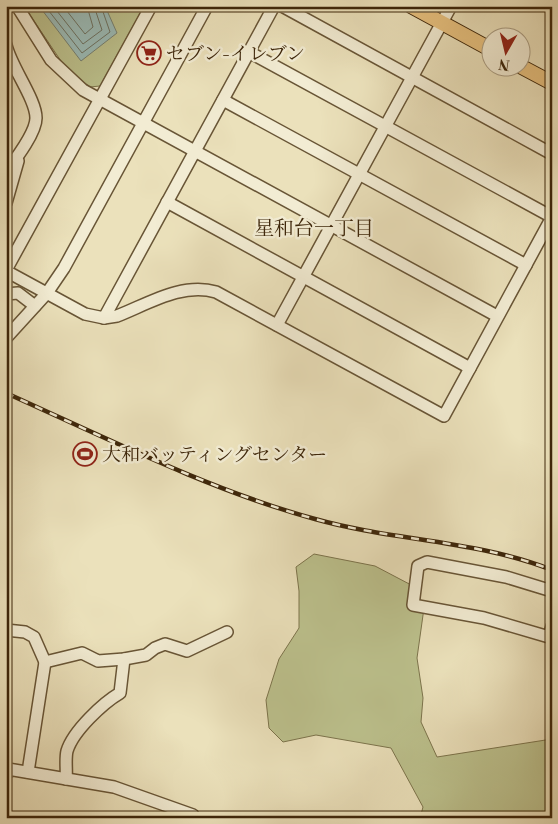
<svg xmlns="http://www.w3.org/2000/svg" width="558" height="824" font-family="'Libre Bodoni','Noto Serif JP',serif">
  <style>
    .green { fill: #bcc18d; stroke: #7c744c }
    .water { fill: #9bbcb8; stroke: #758072 }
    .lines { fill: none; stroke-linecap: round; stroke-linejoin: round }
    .shore { stroke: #6c7161; stroke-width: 1 }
    .minor-casing { stroke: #685536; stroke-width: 14 }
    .major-casing { stroke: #3d260a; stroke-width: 16 }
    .minor { stroke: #f2ecd3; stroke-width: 11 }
    .major { stroke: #e6c07e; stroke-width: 14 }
    .rail-casing { stroke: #3d260a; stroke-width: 4.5 }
    .rail { stroke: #f2ecd3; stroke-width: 2.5; stroke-dasharray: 8; stroke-linecap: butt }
    .labels { text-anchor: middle; stroke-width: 5; stroke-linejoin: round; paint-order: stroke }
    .poi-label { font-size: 19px; fill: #3d260a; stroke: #f2ecd3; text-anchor: start }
    .neighbourhood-label { font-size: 20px; fill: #3d260a; stroke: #f2ecd3 }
  </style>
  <rect width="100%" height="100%" fill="#ebe1bb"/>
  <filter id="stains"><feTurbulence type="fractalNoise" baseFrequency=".004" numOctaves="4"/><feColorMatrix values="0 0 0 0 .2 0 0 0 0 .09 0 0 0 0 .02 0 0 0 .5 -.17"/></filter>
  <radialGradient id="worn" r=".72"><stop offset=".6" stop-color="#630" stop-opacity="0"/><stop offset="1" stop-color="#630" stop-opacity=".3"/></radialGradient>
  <!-- green -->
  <g class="green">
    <path d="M24 6H144L100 86 90 87 65 67Z"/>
    <path d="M314 554 375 566 415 587 424 608 417 658 423 698 421 722 437 757 552 739V818H420L423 807 391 748 316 735 283 742 269 728 266 700 279 659 299 628V591L296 567Z"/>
  </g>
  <!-- water -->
  <path class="water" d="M39 6H105L117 33 81 61Z"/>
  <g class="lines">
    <!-- shore -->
    <g class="shore">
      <path d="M45 6 82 53 110 32 101 6"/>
      <path d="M53 6 83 44 102 30 94 6"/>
      <path d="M63 6 85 34 93 27 87 6"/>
    </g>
    <!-- minor casing -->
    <g class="minor-casing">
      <g id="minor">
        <path d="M17 6 51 60 83 90 497 316"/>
        <path d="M282 6 552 154"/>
        <path d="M549 6 552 8"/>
        <path d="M6 45C11 67 36 99 36 118 36 133 15 160 6 172"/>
        <path d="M249 52 552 217"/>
        <path d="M223 100 526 265"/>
        <path d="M167 202 470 368"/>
        <path d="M6 203 18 161"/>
        <path d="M6 270 151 6"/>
        <path d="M6 271 85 314 104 318 117 316C148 304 182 282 216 292L444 416 552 217"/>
        <path d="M6 294 18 293 35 306"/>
        <path d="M104 318 274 6"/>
        <path d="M277 325 451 6"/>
        <path d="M6 338 47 293 64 268 207 6"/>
        <path d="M552 591 506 577 427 562 418 566 413 605 484 618 549 637 552 626"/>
        <path d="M6 630 25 632 34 637 45 662 82 653 98 661 124 659 146 655 155 648 165 644 187 651 227 632"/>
        <path d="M28 772 45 662"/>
        <path d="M6 775 8 769 114 787 193 815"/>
        <path d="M66 779C67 771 65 759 67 751 73 731 103 703 120 693L124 659"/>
      </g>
    </g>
    <!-- major casing -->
    <g class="major-casing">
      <g id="major">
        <path d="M411 6 490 49"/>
        <path d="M520 66 552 83"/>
      </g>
    </g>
    <!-- minor -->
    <use href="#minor" class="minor"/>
    <!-- major -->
    <use href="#major" class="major"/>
    <!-- rail casing -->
    <g class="rail-casing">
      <path id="rail" d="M6 393C104 437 212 491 315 519 393 541 476 540 552 570"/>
    </g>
    <!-- rail -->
    <use href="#rail" class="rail"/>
  </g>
  <!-- icons -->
  <defs>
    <g id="supermarket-ring" transform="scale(1.25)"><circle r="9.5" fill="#f2ecd3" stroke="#8f2418" stroke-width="1.5"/><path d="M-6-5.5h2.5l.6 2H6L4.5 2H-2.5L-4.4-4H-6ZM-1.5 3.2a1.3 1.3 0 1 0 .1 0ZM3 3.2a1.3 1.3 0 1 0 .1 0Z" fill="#8f2418"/></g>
    <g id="stadium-ring" transform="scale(1.25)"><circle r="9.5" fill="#f2ecd3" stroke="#8f2418" stroke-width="1.5"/><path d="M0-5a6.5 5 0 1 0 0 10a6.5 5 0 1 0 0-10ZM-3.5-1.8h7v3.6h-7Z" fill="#8f2418"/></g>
  </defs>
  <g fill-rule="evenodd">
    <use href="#supermarket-ring" x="149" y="53"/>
    <use href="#stadium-ring" x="85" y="454"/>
  </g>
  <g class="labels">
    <!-- poi labels -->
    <g class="poi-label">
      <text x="166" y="60">セブン-イレブン</text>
      <text x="102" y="461">大和バッティングセンター</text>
    </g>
    <!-- neighbourhood labels -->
    <g class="neighbourhood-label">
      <text x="314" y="235">星和台一丁目</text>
    </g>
  </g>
  <!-- margin -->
  <rect width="558" height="824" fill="none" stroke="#ebe1bb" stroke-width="25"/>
  <rect x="8" y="8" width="543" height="809" fill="none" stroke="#3d260a" stroke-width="2.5"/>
  <rect x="12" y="12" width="533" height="799" fill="none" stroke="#3d260a"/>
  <!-- north arrow -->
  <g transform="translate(506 52) rotate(188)"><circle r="24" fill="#f2ecd3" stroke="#aa9d83"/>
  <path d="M0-4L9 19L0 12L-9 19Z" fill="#8f2418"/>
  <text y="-8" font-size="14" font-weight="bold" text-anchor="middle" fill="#3d260a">N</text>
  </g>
  <rect width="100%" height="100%" filter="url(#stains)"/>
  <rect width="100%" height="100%" fill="url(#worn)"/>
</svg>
